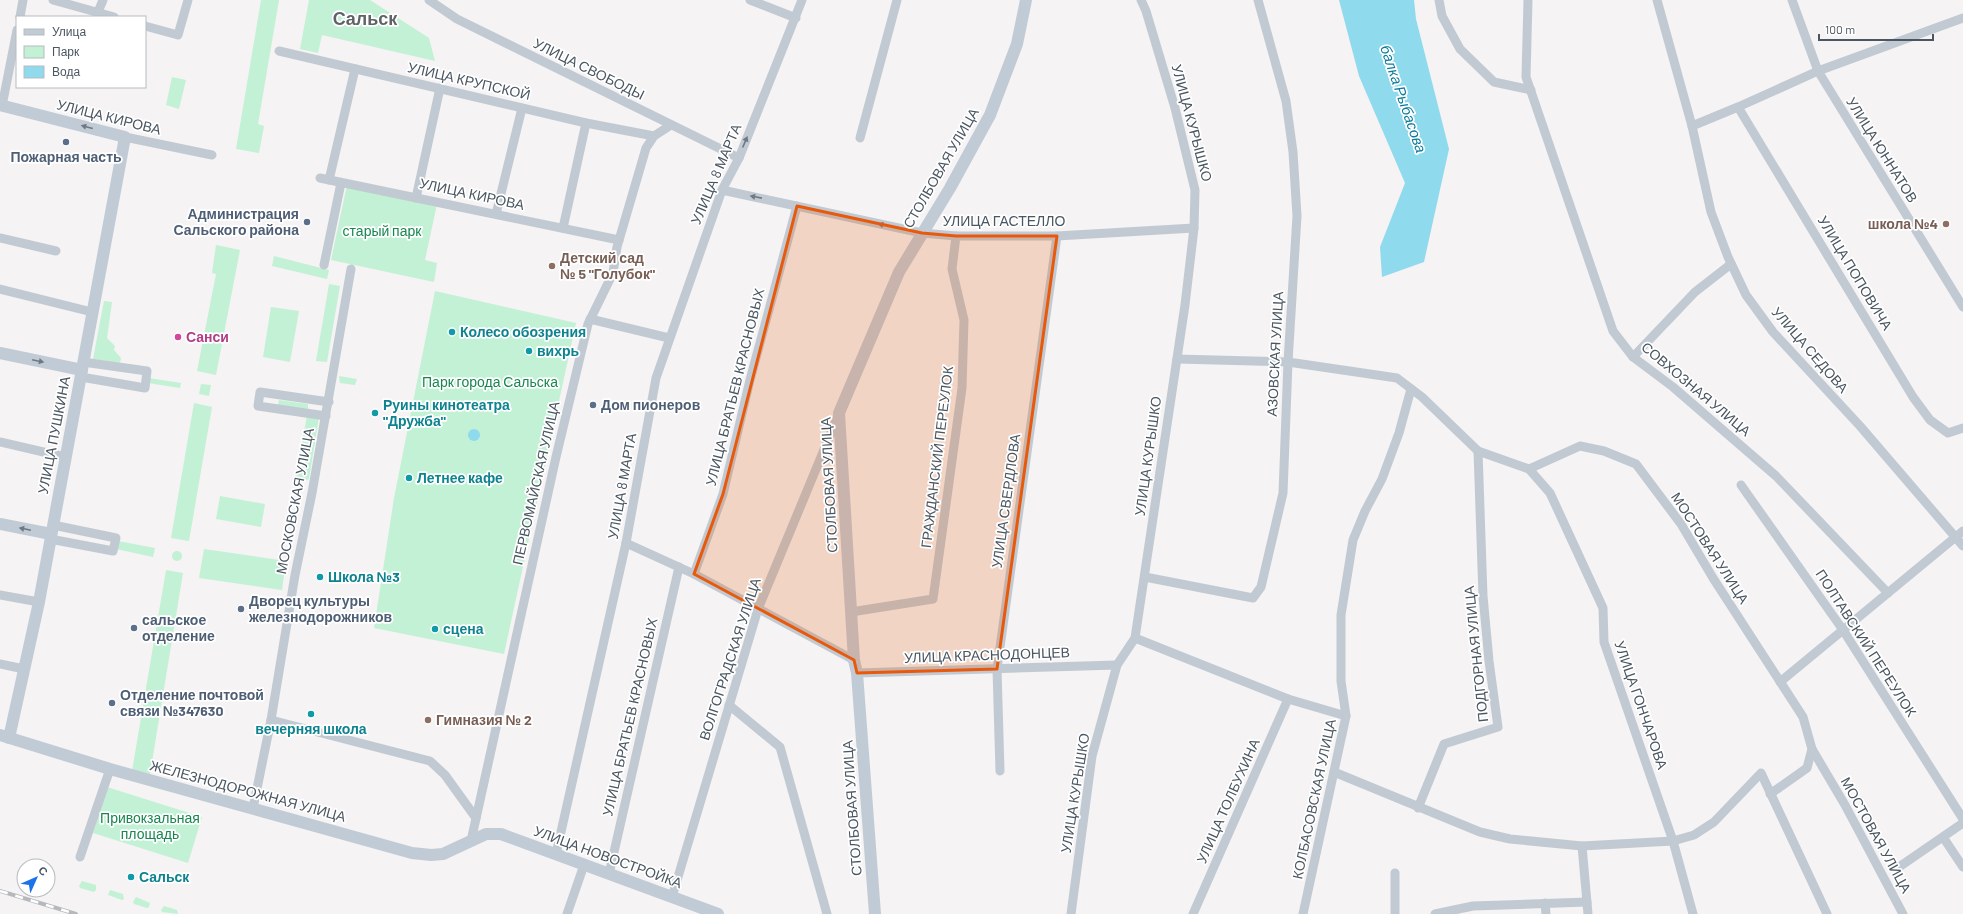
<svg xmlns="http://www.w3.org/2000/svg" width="1963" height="914" font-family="Barlow,sans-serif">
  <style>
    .green { fill: #c3f1d5 }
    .water { fill: #90daee }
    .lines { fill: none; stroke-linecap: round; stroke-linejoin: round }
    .street { stroke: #c1cad2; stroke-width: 9 }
    .secondary { stroke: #c1cbd6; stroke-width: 12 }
    .rail-casing { stroke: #b5b8bd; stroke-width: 4 }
    .rail { stroke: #fff; stroke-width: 2.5; stroke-dasharray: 8; stroke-linecap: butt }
    .oneway { fill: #6e7984 }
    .oneway2 { fill: #6e7983 }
    .marked { fill: #e8590c; fill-opacity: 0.2; stroke: #e8590c; stroke-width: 3; stroke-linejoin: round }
    .service-dot { fill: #5c6f8a; stroke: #fff; stroke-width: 1.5 }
    .education-dot { fill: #8d6e63; stroke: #fff; stroke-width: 1.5 }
    .culture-dot { fill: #0f9aa8; stroke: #fff; stroke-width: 1.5 }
    .hotel-dot { fill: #d1479c; stroke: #fff; stroke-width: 1.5 }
    .labels { text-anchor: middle; stroke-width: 3.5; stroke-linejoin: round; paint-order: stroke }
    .street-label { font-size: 14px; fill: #4a5661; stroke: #fff }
    .service-label { font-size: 14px; font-weight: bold; fill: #4e5e75; stroke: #fff; text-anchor: start }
    .education-label { font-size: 14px; font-weight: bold; fill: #785e54; stroke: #fff; text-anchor: start }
    .park-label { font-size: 14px; fill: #17864f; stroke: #fff }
    .culture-label { font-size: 14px; font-weight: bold; fill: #0d838f; stroke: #fff; text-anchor: start }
    .hotel-label { font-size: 14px; font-weight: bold; fill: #b23c85; stroke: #fff; text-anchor: start }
    .water-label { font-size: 15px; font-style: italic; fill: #0c7c9b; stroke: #fff }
    .district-label { font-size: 18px; font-weight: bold; fill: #5f6368; stroke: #fff }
  </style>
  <rect width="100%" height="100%" fill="#f5f3f3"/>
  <!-- green -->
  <g class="green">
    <path d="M261 0H279L258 124 264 126 259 153 236 149Z"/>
    <path d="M309 0H370L429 38 435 61 322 35 318 53 300 49Z"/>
    <path d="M172 77 186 80 179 109 166 105Z"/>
    <path d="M347 185 437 204 425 260 437 263 434 282 331 260Z"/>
    <path d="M216 245 240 250 216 375 197 371 216 274 212 273Z"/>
    <path d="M274 256 329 270 327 279 272 266Z"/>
    <path d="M329 284 340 286 327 362 316 361Z"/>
    <path d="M435 291 576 323 504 654 374 628 394 498Z"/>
    <path d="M104 301 112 302 107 338 115 346 114 350 121 358 120 363 93 359Z"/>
    <path d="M271 307 299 311 290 362 263 357Z"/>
    <path d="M339 376 357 379 355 385 340 383Z"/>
    <path d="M149 378 181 383 180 388 148 383Z"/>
    <path d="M201 384 211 385 209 396 199 394Z"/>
    <path d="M279 400 308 404V409L278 405Z"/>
    <path d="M194 403 212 407 189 541 171 538Z"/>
    <path d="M307 415 319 417 309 479 295 484Z"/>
    <path d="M220 496 265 504 261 527 216 519Z"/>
    <path d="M118 541 155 548 153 557 116 549Z"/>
    <path d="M204 549 286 561 282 590 199 578Z"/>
    <circle cx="177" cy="556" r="5"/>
    <path d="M166 570 183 573 150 774 132 771Z"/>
    <path d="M107 787 202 817 188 863 93 833Z"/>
    <path d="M82 881 96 885V890L94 892 80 888 79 886Z"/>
    <path d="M110 890 123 894 124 899 122 900 108 895Z"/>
    <path d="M136 897 150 903 149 907 147 908 134 904 133 902Z"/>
    <path d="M164 906 177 910 178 914 162 912 161 910Z"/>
  </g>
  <!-- water -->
  <g class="water">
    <path d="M1339 0H1414L1416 19 1449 149 1424 262 1382 277 1380 247 1405 183 1359 76Z"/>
    <circle cx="474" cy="435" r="6"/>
  </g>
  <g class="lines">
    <!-- street -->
    <g class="street">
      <path d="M53 0 114 17"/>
      <path d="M429 0 457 19 739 158"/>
      <path d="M750 0 796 18"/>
      <path d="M1439 0 1442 16 1460 49 1494 82 1531 90"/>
      <path d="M1528 0 1526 77 1613 331 1633 357 1673 387 1776 476 1888 593"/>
      <path d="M1657 0 1692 126 1711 212 1728 257 1746 295 1773 332 1860 426 1963 546"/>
      <path d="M1792 0 1818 71 1963 307"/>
      <path d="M98 12 103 0"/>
      <path d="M20 17 23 0"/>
      <path d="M145 26 178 35 188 0"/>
      <path d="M279 51 586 123 654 136"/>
      <path d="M2 106 17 30"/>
      <path d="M1738 107 1913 397 1930 420 1948 433 1963 428"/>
      <path d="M1692 126 1738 107 1818 71 1963 18"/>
      <path d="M125 137 212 155"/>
      <path d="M860 138 897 0"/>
      <path d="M320 178 619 240"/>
      <path d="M329 180 355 69"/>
      <path d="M722 190 922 233 956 236H1057L1194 228"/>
      <path d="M416 198 440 88"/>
      <path d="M496 214 522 108"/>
      <path d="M563 228 586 123"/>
      <path d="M0 238 56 251"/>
      <path d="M324 265 341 183"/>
      <path d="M0 289 92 312"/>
      <path d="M590 319 669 338"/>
      <path d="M1633 357 1695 292 1731 264"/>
      <path d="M1177 359 1288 362 1397 378 1422 397 1478 451 1529 469 1550 493 1603 608 1604 642 1673 841 1693 914"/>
      <path d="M81 377 145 388 147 371 83 362"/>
      <path d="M326 416 258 406 260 392 329 402"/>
      <path d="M0 442 65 457"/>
      <path d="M1529 469 1580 446 1604 451 1636 464 1681 524 1713 578 1803 717 1812 749 1807 768 1770 794"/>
      <path d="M1741 485 1843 630 1963 819"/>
      <path d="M50 539 113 551 116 538 53 525"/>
      <path d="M626 543 694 574 854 660"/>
      <path d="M694 574 723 494 750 380 797 206"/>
      <path d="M1145 577 1253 598 1261 587 1283 493 1288 362 1297 216 1293 152 1286 101 1258 0"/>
      <path d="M0 595 39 602"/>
      <path d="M851 612 933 599 962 388 964 320 952 269 956 236"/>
      <path d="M1135 638 1288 699 1346 716"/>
      <path d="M0 664 24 669"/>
      <path d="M857 673 1117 665"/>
      <path d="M1780 682 1963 531"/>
      <path d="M729 705 780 747 827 914"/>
      <path d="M271 720 430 761 445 775 476 818"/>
      <path d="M1812 749 1845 805 1903 914"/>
      <path d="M1000 771 997 669 1057 236"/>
      <path d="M1334 772 1480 832 1510 839 1582 846 1673 841 1694 835 1714 822 1761 773 1827 914"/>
      <path d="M253 808 271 720 295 575 312 493 351 269"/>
      <path d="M1418 808 1444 744 1498 727 1489 661 1483 596 1478 451"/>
      <path d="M1943 837 1963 867"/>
      <path d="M471 841 556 457 588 324 613 273 617 247 646 148 654 136 671 125"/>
      <path d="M1582 846 1588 914"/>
      <path d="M556 854 626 543 656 378 722 190 739 158 802 0"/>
      <path d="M80 857 110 769"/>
      <path d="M1899 867 1963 823"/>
      <path d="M1395 873V914"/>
      <path d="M609 874 679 567"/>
      <path d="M672 897 758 609 838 416"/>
      <path d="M1545 903 1546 914"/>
      <path d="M567 914 584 865"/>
      <path d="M1071 914 1092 756 1117 665 1135 638 1185 305 1194 228 1195 190 1175 108 1146 11 1141 0"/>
      <path d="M1193 914 1288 699"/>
      <path d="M1303 914 1346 716 1341 681V615L1353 540 1365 511 1382 479 1399 433 1411 389"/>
      <path d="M1435 914 1473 906 1587 902"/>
    </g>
    <!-- secondary -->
    <g class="secondary">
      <path d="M0 105 125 137 39 602 9 738"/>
      <path d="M0 353 82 370"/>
      <path d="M0 524 51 534"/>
      <path d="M0 735 110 769 412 853 431 855 443 854 486 834H501L718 914"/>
      <path d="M875 914 857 673 854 660 839 413 899 272 950 188 990 115 1017 44 1026 0"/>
    </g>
    <!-- rail casing -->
    <g class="rail-casing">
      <path id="rail" d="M0 891 76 914"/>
    </g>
    <!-- rail -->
    <use href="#rail" class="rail"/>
  </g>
  <!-- one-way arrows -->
  <defs><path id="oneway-solid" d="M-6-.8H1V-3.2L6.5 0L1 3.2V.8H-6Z"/></defs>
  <g class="oneway">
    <use href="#oneway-solid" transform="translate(87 127) rotate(-165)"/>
    <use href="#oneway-solid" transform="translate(38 361) rotate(12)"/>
    <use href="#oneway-solid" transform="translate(25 529) rotate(-168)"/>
  </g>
  <g class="oneway2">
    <use href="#oneway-solid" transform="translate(745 142) rotate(-67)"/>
    <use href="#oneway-solid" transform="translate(756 197) rotate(-169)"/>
    <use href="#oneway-solid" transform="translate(884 225) rotate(-168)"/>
  </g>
  <!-- marked area -->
  <path class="marked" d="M797 206 922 233 956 236H1057L997 669 857 673 854 660 694 574 723 494Z"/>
  <!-- markers -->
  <g class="service-dot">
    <circle cx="66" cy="142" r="4"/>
    <circle cx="307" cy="222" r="4"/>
    <circle cx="593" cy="405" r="4"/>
    <circle cx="241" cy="609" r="4"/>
    <circle cx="134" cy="628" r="4"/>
    <circle cx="112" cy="703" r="4"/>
  </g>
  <g class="education-dot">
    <circle cx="1946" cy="224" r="4"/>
    <circle cx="552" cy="266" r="4"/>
    <circle cx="428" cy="720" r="4"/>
  </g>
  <g class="culture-dot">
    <circle cx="452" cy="332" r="4"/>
    <circle cx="529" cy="351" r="4"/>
    <circle cx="375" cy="413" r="4"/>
    <circle cx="409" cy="478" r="4"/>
    <circle cx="320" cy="577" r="4"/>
    <circle cx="435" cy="629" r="4"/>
    <circle cx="311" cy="714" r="4"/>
    <circle cx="131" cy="877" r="4"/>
  </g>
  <circle class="hotel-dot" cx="178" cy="337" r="4"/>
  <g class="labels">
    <!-- street labels -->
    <g class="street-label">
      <text transform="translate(589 69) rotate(26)" y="5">УЛИЦА СВОБОДЫ</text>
      <text transform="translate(469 81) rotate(13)" y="5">УЛИЦА КРУПСКОЙ</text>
      <text transform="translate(109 117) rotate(14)" y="5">УЛИЦА КИРОВА</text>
      <text transform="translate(1192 123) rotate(75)" y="5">УЛИЦА КУРЫШКО</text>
      <text transform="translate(1882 150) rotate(58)" y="5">УЛИЦА ЮННАТОВ</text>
      <text transform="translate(941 168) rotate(-60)" y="5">СТОЛБОВАЯ УЛИЦА</text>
      <text transform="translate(716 174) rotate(-67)" y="5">УЛИЦА 8 МАРТА</text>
      <text transform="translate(472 194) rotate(12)" y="5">УЛИЦА КИРОВА</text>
      <text x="1004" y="226">УЛИЦА ГАСТЕЛЛО</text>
      <text transform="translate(1855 273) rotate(59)" y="5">УЛИЦА ПОПОВИЧА</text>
      <text transform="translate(1810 350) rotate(49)" y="5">УЛИЦА СЕДОВА</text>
      <text transform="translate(1275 354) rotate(-87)" y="5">АЗОВСКАЯ УЛИЦА</text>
      <text transform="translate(735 387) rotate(-76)" y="5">УЛИЦА БРАТЬЕВ КРАСНОВЫХ</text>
      <text transform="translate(1696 389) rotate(40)" y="5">СОВХОЗНАЯ УЛИЦА</text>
      <text transform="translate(54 435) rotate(-79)" y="5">УЛИЦА ПУШКИНА</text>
      <text transform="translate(1148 456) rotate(-82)" y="5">УЛИЦА КУРЫШКО</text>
      <text transform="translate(937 457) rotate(-83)" y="5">ГРАЖДАНСКИЙ ПЕРЕУЛОК</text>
      <text transform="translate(536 483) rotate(-77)" y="5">ПЕРВОМАЙСКАЯ УЛИЦА</text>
      <text transform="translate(829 485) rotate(-93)" y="5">СТОЛБОВАЯ УЛИЦА</text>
      <text transform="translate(622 486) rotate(-80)" y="5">УЛИЦА 8 МАРТА</text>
      <text transform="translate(295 501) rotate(-79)" y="5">МОСКОВСКАЯ УЛИЦА</text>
      <text transform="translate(1006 501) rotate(-82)" y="5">УЛИЦА СВЕРДЛОВА</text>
      <text transform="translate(1710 548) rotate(57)" y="5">МОСТОВАЯ УЛИЦА</text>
      <text transform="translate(1866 643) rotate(57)" y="5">ПОЛТАВСКИЙ ПЕРЕУЛОК</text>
      <text transform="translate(1476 654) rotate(-96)" y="5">ПОДГОРНАЯ УЛИЦА</text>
      <text transform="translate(987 655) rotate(-2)" y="5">УЛИЦА КРАСНОДОНЦЕВ</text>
      <text transform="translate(730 659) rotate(-72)" y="5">ВОЛГОГРАДСКАЯ УЛИЦА</text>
      <text transform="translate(1641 705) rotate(71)" y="5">УЛИЦА ГОНЧАРОВА</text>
      <text transform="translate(630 717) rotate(-77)" y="5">УЛИЦА БРАТЬЕВ КРАСНОВЫХ</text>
      <text transform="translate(248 791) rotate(15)" y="5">ЖЕЛЕЗНОДОРОЖНАЯ УЛИЦА</text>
      <text transform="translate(1075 793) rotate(-81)" y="5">УЛИЦА КУРЫШКО</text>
      <text transform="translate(1314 799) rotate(-78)" y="5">КОЛБАСОВСКАЯ УЛИЦА</text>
      <text transform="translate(1228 801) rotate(-66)" y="5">УЛИЦА ТОЛБУХИНА</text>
      <text transform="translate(852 808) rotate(-94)" y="5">СТОЛБОВАЯ УЛИЦА</text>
      <text transform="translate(1876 835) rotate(61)" y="5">МОСТОВАЯ УЛИЦА</text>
      <text transform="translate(608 857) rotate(20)" y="5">УЛИЦА НОВОСТРОЙКА</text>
    </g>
    <!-- service labels -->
    <g class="service-label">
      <text x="66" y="162" text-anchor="middle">Пожарная часть</text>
      <text x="299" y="219" text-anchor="end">Администрация<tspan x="299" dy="16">Сальского района</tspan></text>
      <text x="601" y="410">Дом пионеров</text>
      <text x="249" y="606">Дворец культуры<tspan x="249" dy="16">железнодорожников</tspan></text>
      <text x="142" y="625">сальское<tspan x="142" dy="16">отделение</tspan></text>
      <text x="120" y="700">Отделение почтовой<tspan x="120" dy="16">связи №347630</tspan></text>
    </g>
    <!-- education labels -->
    <g class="education-label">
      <text x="1938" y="229" text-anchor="end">школа №4</text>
      <text x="560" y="263">Детский сад<tspan x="560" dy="16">№ 5 "Голубок"</tspan></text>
      <text x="436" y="725">Гимназия № 2</text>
    </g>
    <!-- park labels -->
    <g class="park-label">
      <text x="382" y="236">старый парк</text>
      <text x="490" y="387">Парк города Сальска</text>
      <text x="150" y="823">Привокзальная<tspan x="150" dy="16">площадь</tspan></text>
    </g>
    <!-- culture labels -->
    <g class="culture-label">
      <text x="460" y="337">Колесо обозрения</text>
      <text x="537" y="356">вихрь</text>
      <text x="383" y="410">Руины кинотеатра<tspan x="383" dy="16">"Дружба"</tspan></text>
      <text x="417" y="483">Летнее кафе</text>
      <text x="328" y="582">Школа №3</text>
      <text x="443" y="634">сцена</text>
      <text x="311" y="734" text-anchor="middle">вечерняя школа</text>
      <text x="139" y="882">Сальск</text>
    </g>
    <!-- hotel labels -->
    <g class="hotel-label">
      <text x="186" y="342">Санси</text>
    </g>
    <!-- water labels -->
    <g class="water-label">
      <text transform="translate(1403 99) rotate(71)" y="5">балка Рыбасова</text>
    </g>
    <!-- district labels -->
    <g class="district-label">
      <text x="365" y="25">Сальск</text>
    </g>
  </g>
  <!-- legend -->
  <rect x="16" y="16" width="130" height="72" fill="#ffffff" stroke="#b7bbc0"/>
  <rect x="24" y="29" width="20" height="6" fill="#c1cbd6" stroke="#b7bbc0"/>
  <text x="52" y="36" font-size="12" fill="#4a5661">Улица</text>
  <rect x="24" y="46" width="20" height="12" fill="#c3f1d5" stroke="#b7bbc0"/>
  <text x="52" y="56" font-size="12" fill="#4a5661">Парк</text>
  <rect x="24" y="66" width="20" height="12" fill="#90daee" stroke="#b7bbc0"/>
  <text x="52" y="76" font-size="12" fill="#4a5661">Вода</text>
  <!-- north arrow -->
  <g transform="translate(36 878) rotate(45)"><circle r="19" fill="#ffffff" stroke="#b7bbc0"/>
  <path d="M0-3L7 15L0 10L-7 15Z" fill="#1a73e8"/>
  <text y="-6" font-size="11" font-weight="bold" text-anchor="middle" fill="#4a5661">С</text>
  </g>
  <!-- scale -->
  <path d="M1819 34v6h114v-6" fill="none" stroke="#4a5661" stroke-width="2"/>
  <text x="1825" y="34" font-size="12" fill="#4a5661" stroke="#ffffff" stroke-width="3" paint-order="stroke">100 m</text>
</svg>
